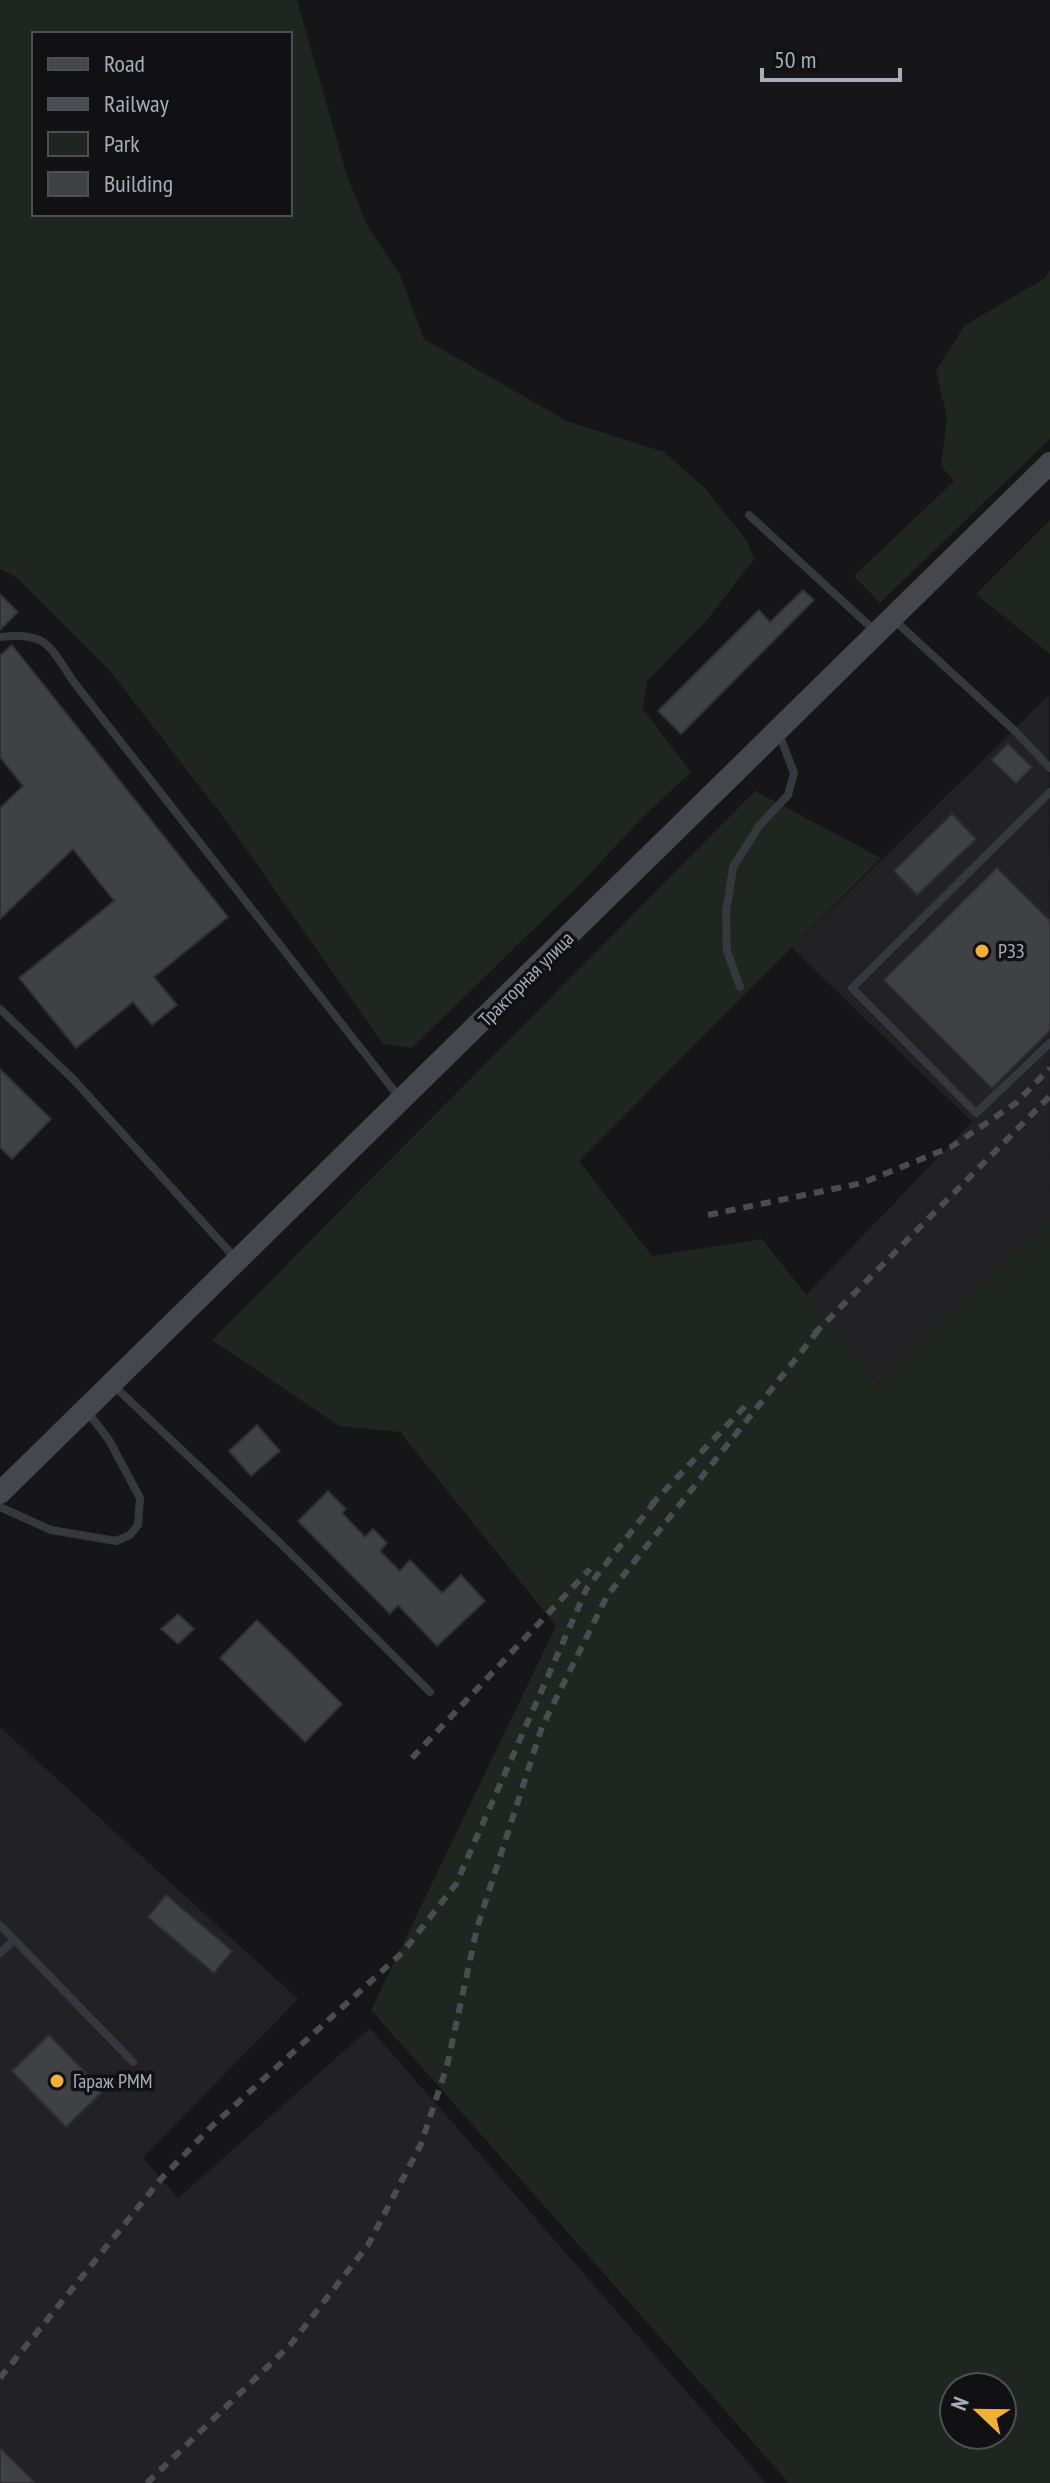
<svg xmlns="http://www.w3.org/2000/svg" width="1050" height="2483" font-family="'PT Sans Narrow',sans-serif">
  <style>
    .built { fill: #222225 }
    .green { fill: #1e261f; fill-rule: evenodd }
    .building { fill: #404145; stroke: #303034; stroke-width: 2 }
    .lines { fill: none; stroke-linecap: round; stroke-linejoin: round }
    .lane { stroke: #37383d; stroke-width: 8 }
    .secondary { stroke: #45474d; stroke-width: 22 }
    .rail { stroke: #4a4c52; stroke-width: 6; stroke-dasharray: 10 8; stroke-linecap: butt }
    .poi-dot { fill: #f2b134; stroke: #111113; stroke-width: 3 }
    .labels { text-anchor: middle; stroke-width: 7; stroke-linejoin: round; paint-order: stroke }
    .poi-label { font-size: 20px; fill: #a8adb8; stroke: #111113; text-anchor: start }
    .street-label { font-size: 20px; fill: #a8adb8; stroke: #111113 }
  </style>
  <rect width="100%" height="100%" fill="#161618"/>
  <!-- built -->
  <g class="built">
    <path d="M1049 695 1050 1221 877 1384 806 1295 972 1122 792 948Z"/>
    <path d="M0 1727 298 1999 143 2158 178 2198 370 2028 766 2483H0Z"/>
  </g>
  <!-- green -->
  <g class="green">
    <path d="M0 0H297L347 176 368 227 400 275 424 339 567 421 664 452 704 487 747 541 754 559 707 620 647 681 643 709 691 772 642 818 581 883 412 1048 383 1044 227 822 110 671 16 577 0 569ZM290 34V214H34V34Z"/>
    <path d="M1050 269V439L880 603 854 576 954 481 941 466 947 418 936 371 964 326 1045 278Z"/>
    <path d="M1050 520V654L976 594Z"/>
    <path d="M755 791 881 858 579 1161 652 1256 762 1239 877 1384 1050 1216V2483H789L371 2010 556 1626 400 1432 339 1426 212 1340ZM954 2387H1002V2435H954Z"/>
  </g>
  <!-- building -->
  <g class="building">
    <path d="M803 590 814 600 681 734 658 711 759 610 770 622Z"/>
    <path d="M0 594 18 612 0 630Z"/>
    <path d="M12 645 228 917 154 977 177 1005 152 1025 133 1002 76 1048 19 978 114 901 73 849 0 919V808L23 786 0 757V655Z"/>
    <path d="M1008 744 1032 767 1016 783 992 760Z"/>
    <path d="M952 814 976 839 917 895 894 871Z"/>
    <path d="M997 868 1050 921V1030L992 1088 884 980Z"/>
    <path d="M0 1069 51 1119 12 1159 0 1147Z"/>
    <path d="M257 1425 280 1451 251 1476 229 1451Z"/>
    <path d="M328 1491 346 1509 342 1513 365 1537 373 1529 387 1543 380 1551 400 1571 410 1560 442 1593 461 1575 485 1601 437 1646 398 1605 390 1614 298 1521Z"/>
    <path d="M178 1614 194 1629 178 1644 161 1629Z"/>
    <path d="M257 1620 342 1704 305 1742 220 1658Z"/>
    <path d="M166 1895 232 1951 214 1973 148 1917Z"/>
    <path d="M49 2035 103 2091 66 2127 12 2071Z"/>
    <path d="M0 2448 35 2483H0Z"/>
  </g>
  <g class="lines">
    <!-- lane -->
    <g class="lane">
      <path d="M749 515 875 631"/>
      <path d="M892 618 1015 731 1050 768"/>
      <path d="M0 637C47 632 49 645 73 681L399 1097"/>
      <path d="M1050 792 852 988 976 1113 1050 1043"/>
      <path d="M740 987 727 951 726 912 733 867 759 826 788 795 794 773 778 731"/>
      <path d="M0 1009 74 1080 236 1259"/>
      <path d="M112 1384 277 1540 430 1692"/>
      <path d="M0 1507 51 1530 116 1541 130 1535 138 1525 140 1498 109 1440 87 1411"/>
      <path d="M0 1925 133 2062"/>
      <path d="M0 1953 14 1940"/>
    </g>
    <!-- secondary -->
    <path class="secondary" d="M0 1493 1050 463"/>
    <!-- rail -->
    <g class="rail">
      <path d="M708 1215 862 1183 951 1147 1016 1103 1050 1068"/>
      <path d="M814 1334 1050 1096"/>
      <path d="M651 1505 750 1401"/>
      <path d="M412 1758 590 1569"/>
      <path d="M0 2378 161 2179 211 2127 403 1952 456 1884 587 1588 657 1499"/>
      <path d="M147 2483 291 2344 368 2245 421 2144 447 2066 477 1928 542 1727 607 1596 821 1327"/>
    </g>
  </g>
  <!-- markers -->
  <g class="poi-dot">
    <circle cx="982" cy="951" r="8"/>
    <circle cx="57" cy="2081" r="8"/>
  </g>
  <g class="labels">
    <!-- poi labels -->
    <g class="poi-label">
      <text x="998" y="958">РЗЗ</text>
      <text x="73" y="2088">Гараж РММ</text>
    </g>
    <!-- street labels -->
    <g class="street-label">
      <text transform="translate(526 979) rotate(-45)" y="7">Тракторная улица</text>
    </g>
  </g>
  <!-- legend -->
  <rect x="32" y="32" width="260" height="184" fill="#111113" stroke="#4d4f55" stroke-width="2"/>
  <rect x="48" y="58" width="40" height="12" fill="#45474d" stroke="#4d4f55" stroke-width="2"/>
  <text x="104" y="72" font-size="24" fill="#a8adb8">Road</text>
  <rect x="48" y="98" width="40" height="12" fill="#4a4c52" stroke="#4d4f55" stroke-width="2"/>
  <text x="104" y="112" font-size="24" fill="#a8adb8">Railway</text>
  <rect x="48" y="132" width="40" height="24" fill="#1e261f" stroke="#4d4f55" stroke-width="2"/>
  <text x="104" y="152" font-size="24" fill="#a8adb8">Park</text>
  <rect x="48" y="172" width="40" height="24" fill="#404145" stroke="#4d4f55" stroke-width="2"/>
  <text x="104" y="192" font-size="24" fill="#a8adb8">Building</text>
  <!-- north arrow -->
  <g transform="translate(978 2411) rotate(292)"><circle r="38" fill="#111113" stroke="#4d4f55" stroke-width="2"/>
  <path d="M0-6L14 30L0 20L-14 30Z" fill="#f2b134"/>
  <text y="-12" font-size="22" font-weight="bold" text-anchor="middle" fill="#a8adb8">N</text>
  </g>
  <!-- scale -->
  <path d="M762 68v12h138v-12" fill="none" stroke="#a8adb8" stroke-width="4"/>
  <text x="774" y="68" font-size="24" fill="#a8adb8" stroke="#111113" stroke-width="6" paint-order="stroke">50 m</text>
</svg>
